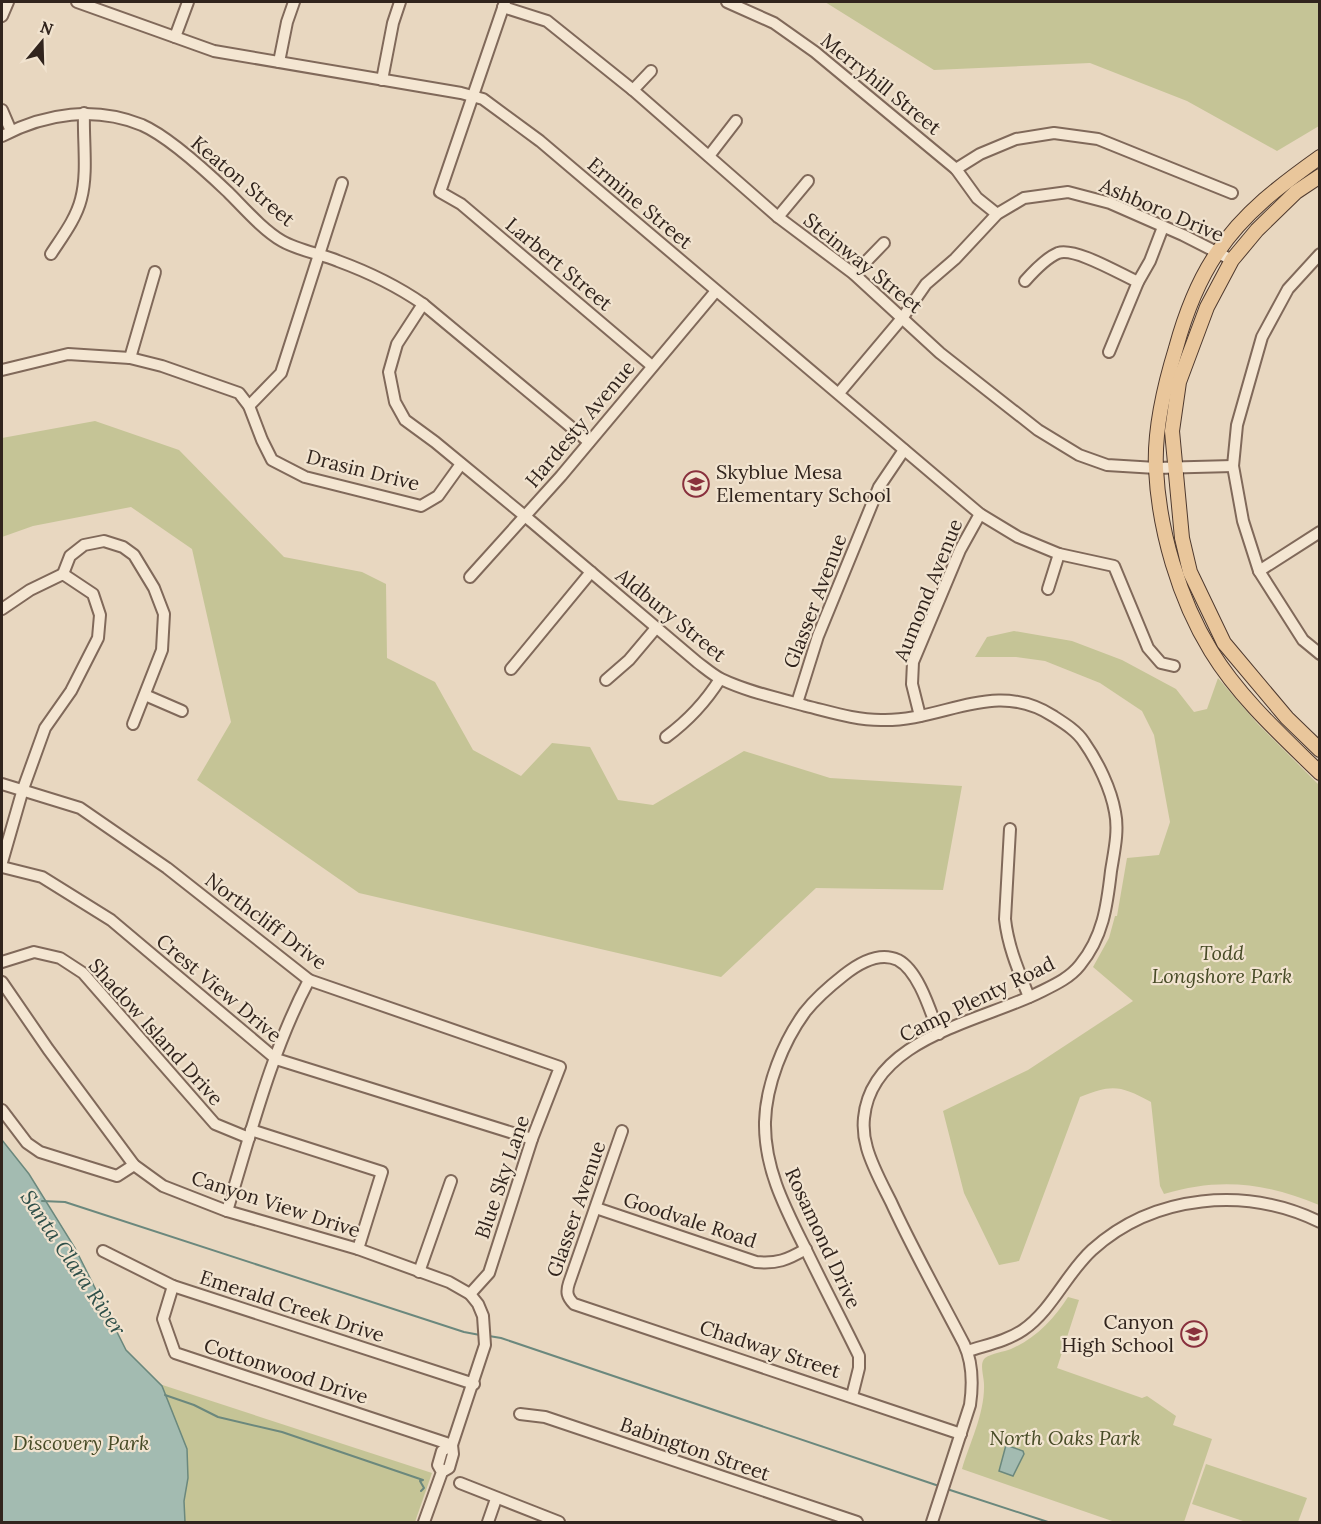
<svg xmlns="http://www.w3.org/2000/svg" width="1321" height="1524" font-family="Lora,serif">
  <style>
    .green { fill: #c5c496 }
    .water { fill: #a3bbb1; stroke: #6b887d; stroke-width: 1.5 }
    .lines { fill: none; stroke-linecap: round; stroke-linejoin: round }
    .stream { stroke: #6b887d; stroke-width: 2 }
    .minor-casing { stroke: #80695a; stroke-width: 14 }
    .major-casing { stroke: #4e392e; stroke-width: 16 }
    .minor { stroke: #f4e6d2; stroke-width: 10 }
    .major { stroke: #e9c69b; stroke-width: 14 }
    .labels { text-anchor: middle; stroke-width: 4.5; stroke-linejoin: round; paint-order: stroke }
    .street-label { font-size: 20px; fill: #31241d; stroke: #f1e3cf }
    .poi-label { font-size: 20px; fill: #31241d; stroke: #f1e3cf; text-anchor: start }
    .park-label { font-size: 20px; font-style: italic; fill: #474b26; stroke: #f1e3cf }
    .water-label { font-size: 21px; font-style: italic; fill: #2e4f49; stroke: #f1e3cf }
  </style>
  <rect width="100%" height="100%" fill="#e8d7c0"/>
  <!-- green -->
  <g class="green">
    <path d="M825 2H1319V126L1277 151 1187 101 1090 63 934 70Z"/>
    <path d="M95 421 179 450 284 557 362 572 386 584 387 658 435 682 473 750 521 776 552 743 590 747 618 800 653 805 744 751 830 778 962 786 943 890 816 888 721 977 359 893 197 780 231 722 192 549 131 507 33 526 2 537V438Z"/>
    <path d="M1014 631 1072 641 1122 660 1176 689 1194 712 1207 709 1218 678 1257 723 1319 785V1205C1266 1183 1220 1177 1164 1194L1160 1186 1151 1102C1120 1085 1112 1084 1080 1097L1019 1261 999 1265 964 1193 943 1111 1028 1070 1133 1001 1093 967 1109 938 1115 916H1117L1127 858 1159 855 1170 822 1154 735 1142 711 1100 683 1045 661 1016 657H975L987 637Z"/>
    <path d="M1068 1297 1079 1300 1057 1368 1142 1398 1147 1396 1176 1416 1173 1425 1212 1439 1184 1522H1115L962 1469C970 1442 985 1413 984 1384 984 1377 979 1363 985 1358 992 1353 1004 1352 1011 1349 1036 1338 1054 1319 1068 1297Z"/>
    <path d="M3 1333 432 1473 415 1522H2Z"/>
    <path d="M1206 1464 1307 1498 1298 1522H1246L1192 1504Z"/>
  </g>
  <!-- water -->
  <g class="water">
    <path d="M2 1140 29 1174 75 1248 126 1350 162 1386 187 1449 188 1478 184 1501 185 1522H2Z"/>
    <path d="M1006 1445 1023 1451 1024 1454 1013 1476 999 1471Z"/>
  </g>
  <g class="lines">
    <!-- stream -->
    <g class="stream">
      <path d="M42 1201 65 1202 464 1332 480 1335"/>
      <path d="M489 1336 501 1338 939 1486"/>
      <path d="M165 1395 194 1405 218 1417 282 1432 423 1480 420 1481 424 1488 421 1491"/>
      <path d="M947 1489 1048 1522"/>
    </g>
    <!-- minor casing -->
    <g class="minor-casing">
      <g id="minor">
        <path d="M77 2 214 51 461 93 483 99 540 141 980 514 1018 537 1059 554 1114 566 1148 648 1161 663 1174 666"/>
        <path d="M505 2 440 192 461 204 652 366"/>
        <path d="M727 2 774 23 815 52 956 169 977 198 997 214"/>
        <path d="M503 7 547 21 633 90 778 217 854 274 940 353 1038 430 1079 455 1107 465 1156 468 1233 466"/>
        <path d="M2 16 8 2"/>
        <path d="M175 37 188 2"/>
        <path d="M279 62 287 22 294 2"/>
        <path d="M382 80 393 23 400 2"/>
        <path d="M633 90 651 71"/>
        <path d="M2 110 11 131"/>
        <path d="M2 136C46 113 95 106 142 125 167 136 208 173 228 192 244 208 263 230 282 241 297 250 321 254 338 261 368 272 397 286 423 304L589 442"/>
        <path d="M709 156 736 121"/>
        <path d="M956 169 980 154 1016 139 1054 133 1098 139 1232 193"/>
        <path d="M778 217 808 181"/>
        <path d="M51 254C62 237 76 219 81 199 88 173 83 141 84 113"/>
        <path d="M1320 254 1288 289 1262 337 1237 425 1233 466 1243 521 1259 571 1303 640 1320 654"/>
        <path d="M854 274 884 243"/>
        <path d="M1025 281C1033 272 1046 258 1058 253 1075 247 1120 274 1138 282"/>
        <path d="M423 304 397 344 389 372 395 402 405 420 435 442 532 522 697 662C705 668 713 675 721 679 748 692 778 698 806 706 831 712 855 720 881 720 943 722 994 678 1053 716 1064 723 1077 731 1084 742 1098 762 1111 789 1115 812 1119 831 1114 852 1111 871 1107 906 1103 937 1080 965 1069 979 1052 986 1036 994 977 1022 871 1040 864 1118 863 1128 864 1138 867 1148 872 1166 882 1184 891 1202 913 1250 939 1296 964 1344 973 1363 973 1384 970 1405L932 1522"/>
        <path d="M1109 352 1138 282 1150 261 1163 227"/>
        <path d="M130 358 155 272"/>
        <path d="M2 370 68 354 130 358 162 366 239 393 249 406 262 440 272 460 305 477 421 506 438 496 461 464"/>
        <path d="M839 393 903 317 926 284 955 259 997 214 1024 198 1068 192 1110 203 1183 235 1232 260"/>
        <path d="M249 406 281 373 342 183"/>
        <path d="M1259 571 1320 532"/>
        <path d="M63 574 70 556 84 545 104 541 123 547 134 555 154 588 164 614 162 650 133 724"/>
        <path d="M470 577 561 476 716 291"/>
        <path d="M1048 589 1059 554"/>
        <path d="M2 609 30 590 63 574 93 594 100 615 98 638 71 691 45 728 23 789 2 862"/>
        <path d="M511 669 591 572"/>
        <path d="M606 680 629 660 656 628"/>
        <path d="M145 695 182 711"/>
        <path d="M797 703 818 636 879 487 904 450"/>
        <path d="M920 716 912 684 913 662 960 550 980 514"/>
        <path d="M666 737C689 720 705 703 720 679"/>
        <path d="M2 784 80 808 167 868 309 980 560 1067 532 1139 489 1273 470 1294"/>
        <path d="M1010 829 1005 919C1008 947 1019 972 1029 997"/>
        <path d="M2 867 42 877 111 920 276 1059 532 1139"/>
        <path d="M2 962 34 952 60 958 83 973 215 1124 249 1138"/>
        <path d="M2 982 48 1049 134 1165 163 1186 227 1211 358 1249 449 1282 470 1294 478 1304 483 1316 485 1345 452 1445 175 1353 163 1319 173 1286"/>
        <path d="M2 1110 27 1143 40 1152 117 1176 134 1165"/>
        <path d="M251 1130 382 1172 358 1249"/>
        <path d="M622 1131 569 1283C566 1292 567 1297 574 1304L961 1434"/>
        <path d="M596 1208 756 1262C777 1264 787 1260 806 1249"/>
        <path d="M227 1211C251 1133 271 1052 309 980"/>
        <path d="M103 1251 173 1286 474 1384"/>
        <path d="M419 1272 451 1181"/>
        <path d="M968 1351C986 1345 1007 1341 1023 1330 1052 1310 1066 1274 1092 1250 1154 1194 1246 1186 1320 1222"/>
        <path d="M852 1396 859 1368V1356C843 1323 826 1291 810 1258 789 1215 764 1172 765 1122 766 1085 783 1042 805 1012 816 998 830 986 844 975 859 963 879 951 898 960 919 971 931 1013 939 1034"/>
        <path d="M520 1414 545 1417 857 1522"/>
        <path d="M460 1483 559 1522"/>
        <path d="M424 1522 442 1472 449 1468 453 1454 452 1445 442 1451 438 1465 442 1472"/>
        <path d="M488 1522 496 1499"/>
      </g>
    </g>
    <!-- major casing -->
    <g class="major-casing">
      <g id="major">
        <path d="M1320 157C1282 184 1243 213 1217 253 1198 281 1185 315 1176 348 1164 387 1154 429 1156 469 1159 530 1179 599 1211 651 1239 697 1281 735 1320 773"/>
        <path d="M1320 176 1296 192 1257 230 1232 260 1207 307 1179 382 1172 431 1182 538 1190 572 1224 643 1287 718 1320 750"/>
      </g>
    </g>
    <!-- minor -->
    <use href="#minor" class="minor"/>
    <!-- major -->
    <use href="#major" class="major"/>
  </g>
  <!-- icons -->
  <defs>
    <g id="school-ring" transform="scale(1.35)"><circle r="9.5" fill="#f1e3cf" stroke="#89303d" stroke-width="1.5"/><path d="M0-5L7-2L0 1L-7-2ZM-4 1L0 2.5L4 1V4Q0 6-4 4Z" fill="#89303d"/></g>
  </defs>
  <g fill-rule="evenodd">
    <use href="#school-ring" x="696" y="484"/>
    <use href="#school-ring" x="1194" y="1334"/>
  </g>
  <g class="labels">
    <!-- street labels -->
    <g class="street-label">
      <text transform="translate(881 84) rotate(39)" y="7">Merryhill Street</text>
      <text transform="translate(243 181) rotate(40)" y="7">Keaton Street</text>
      <text transform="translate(640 203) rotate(40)" y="7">Ermine Street</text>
      <text transform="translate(1162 210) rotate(23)" y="7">Ashboro Drive</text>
      <text transform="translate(863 263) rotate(39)" y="7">Steinway Street</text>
      <text transform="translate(559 264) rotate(40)" y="7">Larbert Street</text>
      <text transform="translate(580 424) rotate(-50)" y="7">Hardesty Avenue</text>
      <text transform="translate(363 470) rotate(14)" y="7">Drasin Drive</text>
      <text transform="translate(928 590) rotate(-68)" y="7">Aumond Avenue</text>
      <text transform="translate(815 601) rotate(-69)" y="7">Glasser Avenue</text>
      <text transform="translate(671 615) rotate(39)" y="7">Aldbury Street</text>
      <text transform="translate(266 921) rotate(37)" y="7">Northcliff Drive</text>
      <text transform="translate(219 988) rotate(40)" y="7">Crest View Drive</text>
      <text transform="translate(977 999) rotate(-26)" y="7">Camp Plenty Road</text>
      <text transform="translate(156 1032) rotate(48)" y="7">Shadow Island Drive</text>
      <text transform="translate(502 1177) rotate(-71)" y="7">Blue Sky Lane</text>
      <text transform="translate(276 1204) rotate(18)" y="7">Canyon View Drive</text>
      <text transform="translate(576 1209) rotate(-71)" y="7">Glasser Avenue</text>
      <text transform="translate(690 1220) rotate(18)" y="7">Goodvale Road</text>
      <text transform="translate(823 1238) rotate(65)" y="7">Rosamond Drive</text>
      <text transform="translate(292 1306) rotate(18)" y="7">Emerald Creek Drive</text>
      <text transform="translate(770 1349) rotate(18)" y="7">Chadway Street</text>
      <text transform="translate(286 1371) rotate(18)" y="7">Cottonwood Drive</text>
      <text transform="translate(695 1449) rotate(19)" y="7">Babington Street</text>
    </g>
    <!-- poi labels -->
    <g class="poi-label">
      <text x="716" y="479">Skyblue Mesa<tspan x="716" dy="23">Elementary School</tspan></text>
      <text x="1174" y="1329" text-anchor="end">Canyon<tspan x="1174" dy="23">High School</tspan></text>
    </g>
    <!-- park labels -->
    <g class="park-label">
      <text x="1222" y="960">Todd<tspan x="1222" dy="23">Longshore Park</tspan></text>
      <text x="1065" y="1445">North Oaks Park</text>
      <text x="81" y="1450">Discovery Park</text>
    </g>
    <!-- water labels -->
    <g class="water-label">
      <text transform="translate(73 1263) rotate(56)" y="7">Santa Clara River</text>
    </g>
  </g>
  <!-- border -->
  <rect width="1321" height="1524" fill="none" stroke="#31241d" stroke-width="6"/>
  <!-- north arrow -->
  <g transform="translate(42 42) rotate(19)" stroke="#f1e3cf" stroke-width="4.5" paint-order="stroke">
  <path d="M0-4.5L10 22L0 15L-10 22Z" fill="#31241d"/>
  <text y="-9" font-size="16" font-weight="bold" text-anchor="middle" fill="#31241d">N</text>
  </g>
</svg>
